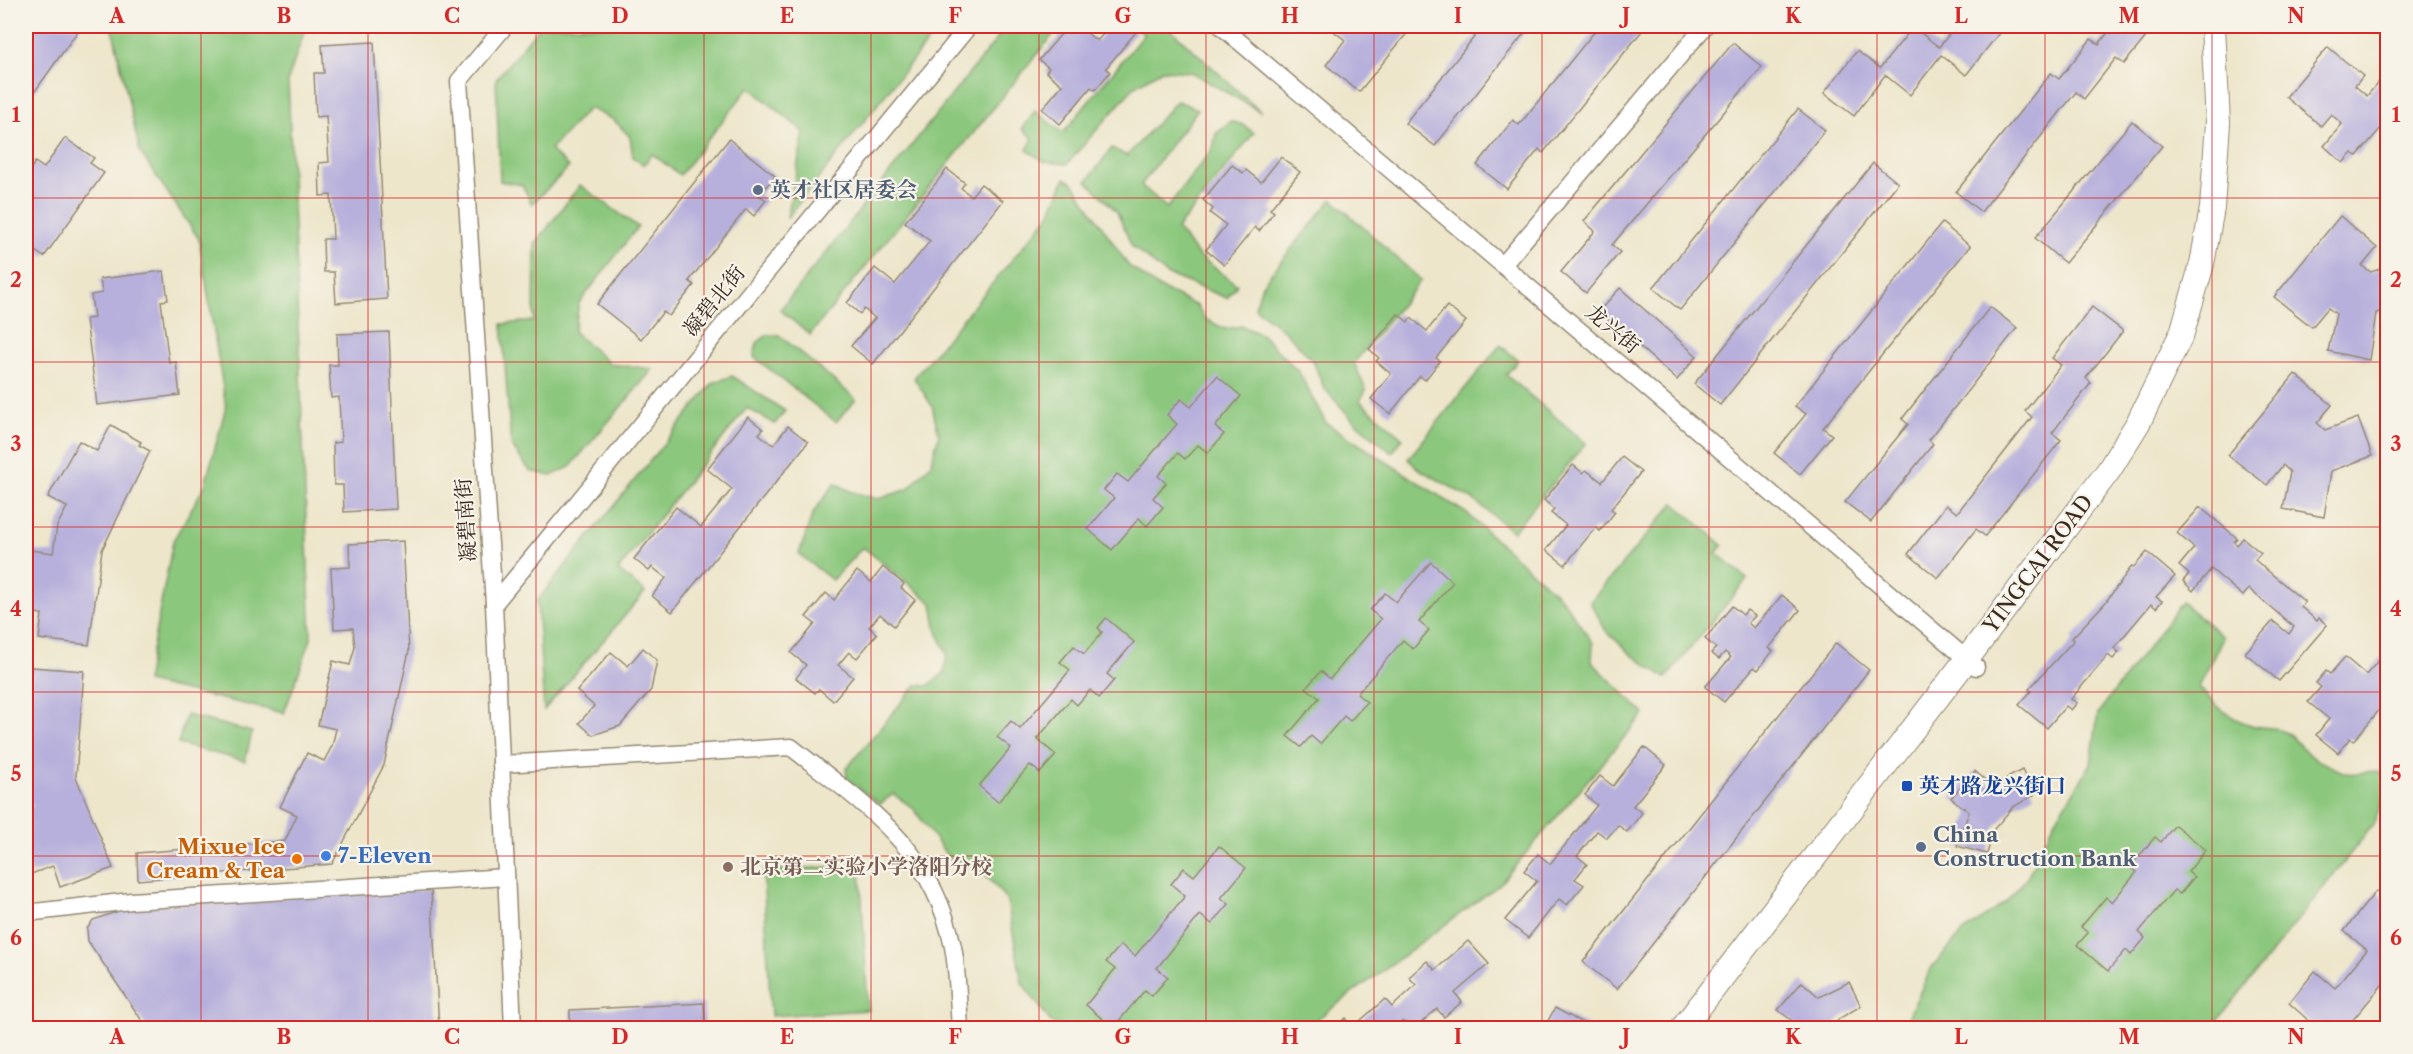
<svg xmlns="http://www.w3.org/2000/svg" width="2413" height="1054" font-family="'Libre Caslon Text','Noto Serif SC',serif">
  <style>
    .green { fill: #8bc77d; stroke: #63784e; stroke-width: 1.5 }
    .building { fill: #b7b0dc }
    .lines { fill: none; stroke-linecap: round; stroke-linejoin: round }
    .minor-casing { stroke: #948874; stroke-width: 19 }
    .secondary-casing { stroke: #948874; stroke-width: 26 }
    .minor { stroke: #fff; stroke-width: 16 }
    .secondary { stroke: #fff; stroke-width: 24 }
    .grid { fill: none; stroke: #d62828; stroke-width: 1.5; stroke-opacity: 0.55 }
    .service-dot { fill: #5c6f8a; stroke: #f7f3e8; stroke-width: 2 }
    .transit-dot { fill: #1a4fb4; stroke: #f7f3e8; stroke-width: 2 }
    .shop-dot { fill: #3f7fe0; stroke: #f7f3e8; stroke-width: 2 }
    .food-dot { fill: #e8710a; stroke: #f7f3e8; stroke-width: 2 }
    .education-dot { fill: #8d6e63; stroke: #f7f3e8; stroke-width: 2 }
    .labels { text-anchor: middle; stroke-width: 4.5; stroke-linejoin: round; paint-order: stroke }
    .service-label { font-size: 21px; font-weight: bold; fill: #4e5e75; stroke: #f7f3e8; text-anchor: start }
    .street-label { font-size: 21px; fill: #3b2a1e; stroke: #f7f3e8 }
    .transit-label { font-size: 21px; font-weight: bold; fill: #164399; stroke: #f7f3e8; text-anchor: start }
    .food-label { font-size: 21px; font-weight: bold; fill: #c56008; stroke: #f7f3e8; text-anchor: end }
    .shop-label { font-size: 21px; font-weight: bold; fill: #366cbe; stroke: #f7f3e8; text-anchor: start }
    .education-label { font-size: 21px; font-weight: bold; fill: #785e54; stroke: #f7f3e8; text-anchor: start }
    .neatline { fill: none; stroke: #d62828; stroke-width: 2 }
    .grid-label { font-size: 20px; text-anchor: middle; font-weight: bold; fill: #d62828 }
  </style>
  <rect width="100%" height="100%" fill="#f7f3e8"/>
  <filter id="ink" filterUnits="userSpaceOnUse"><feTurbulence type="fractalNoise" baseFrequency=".0167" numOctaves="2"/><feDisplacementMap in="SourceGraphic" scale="12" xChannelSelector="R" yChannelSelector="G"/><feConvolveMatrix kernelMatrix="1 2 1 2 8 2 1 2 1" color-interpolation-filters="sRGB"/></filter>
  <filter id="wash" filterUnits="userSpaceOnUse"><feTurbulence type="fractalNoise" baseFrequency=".008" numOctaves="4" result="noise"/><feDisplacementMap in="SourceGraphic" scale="24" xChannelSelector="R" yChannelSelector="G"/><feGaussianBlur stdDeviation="1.35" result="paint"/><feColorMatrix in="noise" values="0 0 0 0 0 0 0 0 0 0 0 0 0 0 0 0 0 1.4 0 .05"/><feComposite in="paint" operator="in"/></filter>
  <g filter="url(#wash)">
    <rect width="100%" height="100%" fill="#ede6cb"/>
    <!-- green -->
    <g class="green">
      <path d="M112 26H306L288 80 311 639 284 713 146 682 173 541 205 485 226 407 199 239 140 152Z"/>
      <path d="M540 26H940L787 218 804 132 749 87 680 175 652 154 644 165 633 157 630 137 614 120 589 108 550 150 569 167 532 204 522 185 500 181 496 79Z"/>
      <path d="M1007 26H1060L810 335 780 310Z"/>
      <path d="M1134 26H1167L1261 112 1191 72 1162 70 1135 86 1067 164 1045 162 1027 150 1033 138 1022 129 1035 111 1063 133 1144 34Z"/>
      <path d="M1177 101 1198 109 1141 185 1167 208 1213 148 1216 134 1231 121 1243 125 1254 133 1177 229 1198 255 1237 285 1227 298 1166 274 1132 246 1117 212 1087 181 1112 148 1127 156Z"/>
      <path d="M1065 178 1073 183 1128 265 1156 286 1197 306 1205 319 1225 329 1242 326 1262 335 1298 371 1326 423 1466 513 1562 599 1593 643 1592 662 1644 714 1499 885 1305 1028H1059L1051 1022 1022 983 1007 900 984 873 948 857 913 808 893 794 880 804 847 779 846 769 916 685 928 686 944 673 947 653 937 632 932 603 863 547 832 580 799 554 813 513 835 483 852 492 878 499 908 489 931 464 939 435 932 406 914 378 1050 214Z"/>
      <path d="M580 185 638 227 579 303 574 332 610 364 653 369 570 467 551 476 530 471 511 445 502 324 534 321 535 244Z"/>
      <path d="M1332 199 1421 280 1354 363 1366 390 1360 401 1403 438 1392 453 1353 420 1324 388 1313 361 1286 332 1255 308 1262 285Z"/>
      <path d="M767 335H779L856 399 836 422 754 357 757 343Z"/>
      <path d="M1500 345 1518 360 1506 375 1586 443 1513 532 1474 500 1417 468 1408 459Z"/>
      <path d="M732 376 785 411 775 424 747 408 618 570 645 592 544 710 537 601 713 383Z"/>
      <path d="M1674 503 1723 545 1716 553 1747 579 1666 678 1632 655 1606 631 1590 602Z"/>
      <path d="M2182 602 2223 637 2199 687C2213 704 2233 721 2255 726 2264 728 2274 727 2282 730 2293 734 2298 745 2306 752 2317 761 2333 768 2347 773 2359 777 2383 762 2387 781 2390 790 2377 815 2373 825L2212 1028H1903L1932 967 1962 933 2007 901 2026 879 2055 821 2091 764 2098 713Z"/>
      <path d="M186 715 252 732 245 761 178 744Z"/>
      <path d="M860 865 868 1010 771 1016 763 871Z"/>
    </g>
    <g id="blocks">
      <!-- building -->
      <g class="building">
        <path d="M26 26H76L80 28 26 104Z"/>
        <path d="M1068 26 1079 33 1082 29 1097 41 1110 26H1128L1136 32 1106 68 1110 72 1095 90 1091 87 1060 124 1042 109 1062 85 1046 72 1049 68 1039 60Z"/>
        <path d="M1327 26H1413L1359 92 1326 65 1345 40Z"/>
        <path d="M1483 26H1530L1435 146 1405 123Z"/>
        <path d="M1599 26H1646L1543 153 1539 149 1507 189 1477 165 1513 120 1519 125Z"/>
        <path d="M1956 26H1992L2000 32 1966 75 1941 55 1910 95 1885 75 1854 116 1824 93 1857 51 1880 68 1913 27 1939 47Z"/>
        <path d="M2113 26H2155L2124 64 2116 58 2084 99 2076 92 1981 212 1956 192 2051 73 2059 79 2091 39 2099 44Z"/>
        <path d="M374 42 387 299 336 303 334 272H324L323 239H333L331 195 320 196 319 163 329 162 326 116 316 117 314 73H324L322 45Z"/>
        <path d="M1733 43 1762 67 1612 245 1620 252 1586 293 1561 272 1595 231 1584 221Z"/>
        <path d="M2328 47 2363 76 2355 86 2367 96 2386 73 2388 74V120L2357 156 2352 153 2343 163 2324 146 2342 124 2331 114 2321 126 2286 97Z"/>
        <path d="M1798 109 1825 130 1680 310 1653 288Z"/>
        <path d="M2132 121 2162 146 2065 263 2035 238Z"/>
        <path d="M65 138 94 158 90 163 104 173 44 257 26 245V176L35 162 44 168Z"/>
        <path d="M729 139 775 176 759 195 766 200 754 216 746 209 689 281 694 285 669 316 663 312 641 339 597 304Z"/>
        <path d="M1281 157 1300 172 1270 209 1274 212 1259 231 1255 227 1224 265 1206 250 1226 225 1210 213 1213 209 1203 200 1232 165 1243 173 1246 170 1261 182Z"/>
        <path d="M1873 163 1898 183 1720 405 1694 384Z"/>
        <path d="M947 169 965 183 961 188 971 196 981 184 1003 201 873 364 851 346 875 318 864 309 860 314 847 303 875 268 895 284 930 241 905 222Z"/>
        <path d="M2340 216 2377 248 2362 266 2371 272 2388 266V309L2376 313 2369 360 2328 351 2336 314 2328 308 2312 327 2274 297Z"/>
        <path d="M1942 223 1970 246 1823 428 1832 435 1800 474 1774 453 1806 414 1795 406Z"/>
        <path d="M164 271 168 300 161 301 169 363 176 362 180 395 97 405 86 319 94 318 91 295 102 293 100 279Z"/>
        <path d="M1620 288 1697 356 1677 380 1599 311Z"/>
        <path d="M1447 306 1466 321 1436 358 1440 361 1425 380 1420 376 1390 414 1371 399 1391 374 1376 361 1379 358 1369 349 1398 314 1408 322 1411 318 1427 331Z"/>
        <path d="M1990 307 2017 328 1929 440 1933 444 1871 522 1845 502 1908 424 1902 419Z"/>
        <path d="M2092 307 2123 331 2086 378 2091 383 2052 433 2061 440 1985 536 1976 529 1938 578 1908 554 1946 505 1957 513 2032 417 2025 411 2061 365 2052 358Z"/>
        <path d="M389 332 396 509 344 512 343 485H334L333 443 341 442 339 397 331 398 329 365H338L337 334Z"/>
        <path d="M2295 374 2332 405 2317 423 2325 430 2358 418 2372 456 2331 471 2324 517 2283 509 2290 472 2283 465 2267 485 2228 455Z"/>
        <path d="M1217 376 1241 396 1215 427 1224 434 1208 453 1198 445 1185 459 1178 453 1158 476 1166 483 1153 498 1163 507 1147 526 1139 518 1112 550 1088 529 1114 498 1104 490 1117 474 1128 482 1177 424 1167 415 1181 399 1191 407Z"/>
        <path d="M748 417 763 429 759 434 773 445 788 426 808 442 672 612 652 596 666 578 652 567 649 571 634 559 676 507 701 527 732 489 707 469Z"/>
        <path d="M111 425 141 442 139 445 150 451 102 550 89 645 39 639 42 614 26 612V582L30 550 53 553 57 526 67 507 48 497 79 441 97 451Z"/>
        <path d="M1622 457 1641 472 1611 509 1615 512 1600 531 1596 527 1565 565 1546 550 1566 525 1551 513 1554 509 1544 500 1573 465 1583 473 1586 470 1602 482Z"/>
        <path d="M2200 507 2237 538 2234 542 2237 545 2243 538 2261 553 2255 560 2305 602 2301 607 2317 621 2319 618 2327 625 2279 681 2245 653 2273 621 2289 634 2294 627 2249 589 2243 596 2211 569 2193 591 2183 581 2189 574 2179 566 2194 548 2177 533Z"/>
        <path d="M403 541 409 651 384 765 332 864 138 880 137 853 285 841 297 815 280 807 307 753 324 761 332 746 336 729 318 725 333 661 350 665 355 647 353 628 334 629 331 568 350 567 349 544Z"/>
        <path d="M2147 552 2175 576 2156 597 2162 601 2156 608 2151 604 2114 648 2119 652 2113 659 2108 655 2071 699 2077 703 2071 710 2066 706 2047 728 2019 705 2031 691 2029 689 2074 640 2072 638 2105 603 2132 566 2134 567Z"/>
        <path d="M1431 562 1453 582 1419 622 1429 630 1413 649 1403 640 1357 694 1367 702 1350 721 1344 716 1320 744 1311 736 1301 747 1287 736 1319 698 1306 688 1321 671 1330 679 1381 619 1370 610 1385 593 1396 602Z"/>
        <path d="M883 567 904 584 901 588 915 600 894 626 880 614 869 627 877 634 857 658 849 652 838 665 853 677 833 701 819 689 815 693 796 678 806 665 791 653 815 624 806 617 826 593 834 600 857 571 871 582Z"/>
        <path d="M1782 595 1800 610 1769 648 1773 651 1758 670 1754 667 1724 702 1705 687 1731 657 1725 652 1719 659 1711 653 1716 648 1705 639 1732 606 1743 615 1747 610 1755 616 1748 623 1754 628Z"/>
        <path d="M1106 618 1134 642 1107 674 1114 680 1099 698 1090 690 1077 705 1071 699 1037 739 1056 755 1040 773 1030 765 998 802 979 786 1011 748 997 737 1011 721 1020 729 1070 670 1060 662 1074 646 1084 654 1102 632 1098 628Z"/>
        <path d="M1836 643 1869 670 1617 989 1583 962Z"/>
        <path d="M643 648 657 660 651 690 620 726 593 735 579 723 594 706 577 691 611 652 628 666Z"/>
        <path d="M2382 656 2388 661V700L2353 741 2350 738 2338 753 2316 735 2329 719 2308 702 2321 687 2316 683 2326 671 2330 674 2345 657 2366 675Z"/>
        <path d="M31 667 84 671 76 777 113 868 60 887 53 866 31 874 26 858V811L33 808 26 789V694H29Z"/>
        <path d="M1644 747 1666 765 1633 806 1642 813 1627 832 1618 825 1607 838 1597 831 1577 856 1587 864 1575 879 1584 885 1567 905 1559 899 1528 938 1505 920 1537 881 1524 871 1538 854 1550 864 1597 805 1585 795 1600 776 1613 786Z"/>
        <path d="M2022 770 2034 795 2013 807 1994 829 1987 854 1957 846 1969 812 1951 798 1975 771 1992 786Z"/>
        <path d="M2175 825 2206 850 2188 872 2194 877 2180 894 2174 890 2139 932 2145 938 2131 955 2126 950 2108 971 2077 945 2088 933 2081 927 2106 897 2112 902 2137 872 2130 867 2155 837 2161 842Z"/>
        <path d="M1219 846 1246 868 1221 898 1229 904 1212 924 1200 915 1157 968 1168 977 1152 996 1145 990 1113 1028 1086 1005 1115 969 1106 962 1121 945 1135 956 1185 896 1171 884 1184 868 1194 876Z"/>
        <path d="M431 889 439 1028H147L88 941 87 929 93 920 130 907Z"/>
        <path d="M2376 891 2388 901V978L2346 1028H2303L2309 1021 2289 1003 2315 971 2335 988 2367 950 2344 931Z"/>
        <path d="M1468 941 1489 964 1455 993 1462 1002 1444 1017 1437 1009 1415 1028H1410L1403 1021 1394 1028H1334L1346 1018 1353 1027 1385 999 1392 1007 1416 985 1409 977 1427 961 1435 970Z"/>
        <path d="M1802 982 1819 997 1849 982 1861 1006 1840 1018 1831 1028H1794L1795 1023 1778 1010Z"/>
        <path d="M704 1003 705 1028H570V1010Z"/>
        <path d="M1555 1008 1592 1028H1544Z"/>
      </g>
    </g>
  </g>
  <g filter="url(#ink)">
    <use href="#blocks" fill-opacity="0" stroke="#948874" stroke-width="1.5"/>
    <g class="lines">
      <!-- minor casing -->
      <g class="minor-casing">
        <g id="minor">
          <path d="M505 26 459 81 494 604 513 1028"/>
          <path d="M1221 26 1976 667"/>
          <path d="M1503 265 1705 26"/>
          <path d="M494 604 969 26"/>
          <path d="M501 764 791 747C864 805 933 847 953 947 958 973 958 1002 960 1028"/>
          <path d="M26 913 131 901 506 877"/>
        </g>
      </g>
      <!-- secondary casing -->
      <g class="secondary-casing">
        <path id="secondary" d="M1683 1028 1967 659 2109 470 2138 423 2182 333 2202 264 2212 208 2218 123 2213 26"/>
      </g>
      <!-- minor -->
      <use href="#minor" class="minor"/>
      <!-- secondary -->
      <use href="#secondary" class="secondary"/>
    </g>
  </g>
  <!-- grid -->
  <path class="grid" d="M201 26V1028M368 26V1028M536 26V1028M704 26V1028M871 26V1028M1039 26V1028M1206 26V1028M1374 26V1028M1542 26V1028M1709 26V1028M1877 26V1028M2045 26V1028M2212 26V1028M26 198H2388M26 362H2388M26 527H2388M26 692H2388M26 856H2388"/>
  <!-- markers -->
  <g class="service-dot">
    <circle cx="758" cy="190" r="6"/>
    <circle cx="1921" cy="847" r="6"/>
  </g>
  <rect class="transit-dot" x="1901" y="780" width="12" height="12" rx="3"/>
  <circle class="shop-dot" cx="326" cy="856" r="6"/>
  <circle class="food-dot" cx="297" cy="859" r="6"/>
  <circle class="education-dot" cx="728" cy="867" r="6"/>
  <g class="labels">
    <!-- service labels -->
    <g class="service-label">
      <text x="770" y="197">英才社区居委会</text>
      <text x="1933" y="842">China<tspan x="1933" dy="24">Construction Bank</tspan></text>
    </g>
    <!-- street labels -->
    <g class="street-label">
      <text transform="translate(714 301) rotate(-51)" y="7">凝碧北街</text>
      <text transform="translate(1613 329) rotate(40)" y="7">龙兴街</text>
      <text transform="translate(466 520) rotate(-94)" y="7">凝碧南街</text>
      <text transform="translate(2038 564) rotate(-53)" y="7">YINGCAI ROAD</text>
    </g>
    <!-- transit labels -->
    <g class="transit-label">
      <text x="1919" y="793">英才路龙兴街口</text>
    </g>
    <!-- food labels -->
    <g class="food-label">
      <text x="285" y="854">Mixue Ice<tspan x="285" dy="24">Cream &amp; Tea</tspan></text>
    </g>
    <!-- shop labels -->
    <g class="shop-label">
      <text x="338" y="863">7-Eleven</text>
    </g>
    <!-- education labels -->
    <g class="education-label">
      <text x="740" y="874">北京第二实验小学洛阳分校</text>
    </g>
  </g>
  <!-- margin -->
  <rect width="2413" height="1054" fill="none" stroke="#f7f3e8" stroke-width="66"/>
  <rect x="33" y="33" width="2347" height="988" class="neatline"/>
  <g class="grid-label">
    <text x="117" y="23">A</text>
    <text x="284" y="23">B</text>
    <text x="452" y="23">C</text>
    <text x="620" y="23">D</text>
    <text x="787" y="23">E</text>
    <text x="955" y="23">F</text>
    <text x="1123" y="23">G</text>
    <text x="1290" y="23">H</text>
    <text x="1458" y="23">I</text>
    <text x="1626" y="23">J</text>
    <text x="1793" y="23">K</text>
    <text x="1961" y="23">L</text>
    <text x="2129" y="23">M</text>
    <text x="2296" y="23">N</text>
    <text x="16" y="122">1</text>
    <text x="2396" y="122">1</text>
    <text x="16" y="287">2</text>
    <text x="2396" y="287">2</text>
    <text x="16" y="451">3</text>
    <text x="2396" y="451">3</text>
    <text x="16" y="616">4</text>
    <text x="2396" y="616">4</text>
    <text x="16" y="781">5</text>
    <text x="2396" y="781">5</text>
    <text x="16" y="945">6</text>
    <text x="2396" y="945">6</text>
    <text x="117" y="1044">A</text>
    <text x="284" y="1044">B</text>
    <text x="452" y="1044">C</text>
    <text x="620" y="1044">D</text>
    <text x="787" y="1044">E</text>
    <text x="955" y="1044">F</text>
    <text x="1123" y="1044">G</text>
    <text x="1290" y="1044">H</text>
    <text x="1458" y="1044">I</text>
    <text x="1626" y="1044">J</text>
    <text x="1793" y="1044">K</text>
    <text x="1961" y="1044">L</text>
    <text x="2129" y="1044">M</text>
    <text x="2296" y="1044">N</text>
  </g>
</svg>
